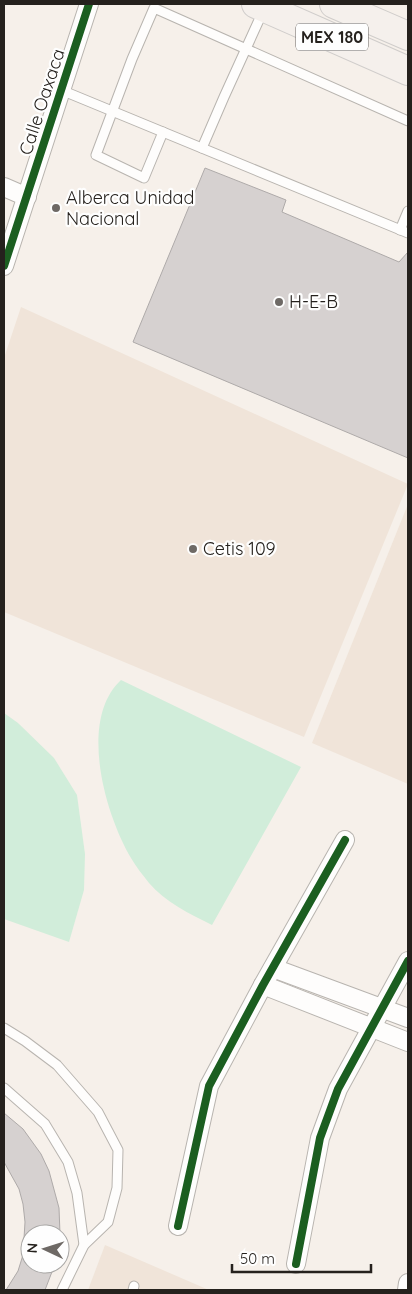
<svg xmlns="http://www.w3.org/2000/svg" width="412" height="1294" font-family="Quicksand,sans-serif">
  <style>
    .built { fill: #f0e4d9 }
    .green { fill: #d1edda }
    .building { fill: #d6d1d0; stroke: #aeaaa9 }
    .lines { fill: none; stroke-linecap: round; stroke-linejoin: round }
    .lane-casing { stroke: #b8b4af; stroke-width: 11 }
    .street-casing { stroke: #b8b4af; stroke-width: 20 }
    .primary-casing { stroke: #d0cdcb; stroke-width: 30 }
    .lane { stroke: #fefdfc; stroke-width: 9 }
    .street { stroke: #fefdfc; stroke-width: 18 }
    .primary { stroke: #f5f0ec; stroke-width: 28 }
    .cycleway-casing { stroke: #fefefe; stroke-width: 11 }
    .cycleway { stroke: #1b5e20; stroke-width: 8 }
    .poi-dot { fill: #6e6965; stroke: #fefefe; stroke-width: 2 }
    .labels { text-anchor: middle; stroke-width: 4.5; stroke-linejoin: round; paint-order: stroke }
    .shield { fill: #fefefe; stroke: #666360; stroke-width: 1 }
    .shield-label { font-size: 16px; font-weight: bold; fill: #25211d }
    .street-label { font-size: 18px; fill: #25211d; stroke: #fefefe }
    .poi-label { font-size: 18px; fill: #25211d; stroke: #fefefe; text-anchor: start }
  </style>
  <rect width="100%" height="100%" fill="#f6f0ea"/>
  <!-- built -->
  <g class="built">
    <path d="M21 307 408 484 304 737 4 612V358Z"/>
    <path d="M408 504V784L312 743Z"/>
    <path d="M105 1245 209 1290H88Z"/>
  </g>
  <!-- green -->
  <g class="green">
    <path d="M121 680 301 767 212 925C190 914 165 902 149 883 143 875 136 867 131 858 105 814 78 720 121 680Z"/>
    <path d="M4 713 18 723 54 758 77 795 85 854 84 890 69 942 4 919Z"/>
  </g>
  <!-- building -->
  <g class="building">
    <path d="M205 168 286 200 282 212 399 262 408 252V458L133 342Z"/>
    <path d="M4 1113 23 1129 41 1154 49 1171 59 1208 60 1234H30V1264H55L45 1290H6L18 1271 23 1255 25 1222 23 1204 19 1189 4 1162Z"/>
  </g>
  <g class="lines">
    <!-- lane casing -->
    <g class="lane-casing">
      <g id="lane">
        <path d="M61 90 408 233"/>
        <path d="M163 132 144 178 96 155 132 59 154 8 408 121"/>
        <path d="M202 148 224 97 264 9"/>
        <path d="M400 230 408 211"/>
        <path d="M4 1028 25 1041 57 1065 98 1112 118 1150 117 1188 108 1222 84 1245 62 1290"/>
        <path d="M4 1088 45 1124 68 1162 77 1193 84 1245"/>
        <path d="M133 1290 134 1286"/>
      </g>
    </g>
    <!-- street casing -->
    <g class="street-casing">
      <g id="street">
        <path d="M4 187 27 197"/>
        <path d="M4 266 89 4"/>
        <path d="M273 968 408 1018"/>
        <path d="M263 985 408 1042"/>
        <path d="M178 1226 209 1086 263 985 345 840"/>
        <path d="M296 1264 320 1138 338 1089 408 961"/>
        <path d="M407 1290 408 1283"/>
      </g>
    </g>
    <!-- primary casing -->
    <g class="primary-casing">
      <g id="primary">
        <path d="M256 4 408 71"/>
        <path d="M334 4 408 36"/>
      </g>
    </g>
    <!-- lane -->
    <use href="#lane" class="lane"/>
    <!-- street -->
    <use href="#street" class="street"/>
    <!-- primary -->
    <use href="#primary" class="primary"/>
    <!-- cycleway casing -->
    <g class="cycleway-casing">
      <g id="cycleway">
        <path d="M4 266 89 4"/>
        <path d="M178 1226 209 1086 263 985 345 840"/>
        <path d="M296 1264 320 1138 338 1089 408 961"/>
      </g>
    </g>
    <!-- cycleway -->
    <use href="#cycleway" class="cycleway"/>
  </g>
  <!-- markers -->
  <g class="poi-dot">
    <circle cx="56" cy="208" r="5"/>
    <circle cx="279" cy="302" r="5"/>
    <circle cx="193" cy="549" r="5"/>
  </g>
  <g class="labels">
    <!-- shield labels -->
    <rect class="shield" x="296" y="23.5" width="72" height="27" rx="4"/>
    <g class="shield-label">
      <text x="332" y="43">MEX 180</text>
    </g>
    <!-- street labels -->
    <g class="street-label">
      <text transform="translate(42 102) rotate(-72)" y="6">Calle Oaxaca</text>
    </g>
    <!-- poi labels -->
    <g class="poi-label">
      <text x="66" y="204">Alberca Unidad<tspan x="66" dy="21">Nacional</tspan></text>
      <text x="289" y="308">H-E-B</text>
      <text x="203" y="555">Cetis 109</text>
    </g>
  </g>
  <!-- border -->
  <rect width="412" height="1294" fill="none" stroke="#25211d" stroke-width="10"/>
  <!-- north arrow -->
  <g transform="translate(45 1249) rotate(274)"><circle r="24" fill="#fefefe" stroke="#a7a6a4"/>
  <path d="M0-4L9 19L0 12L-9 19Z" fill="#6e6965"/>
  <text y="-8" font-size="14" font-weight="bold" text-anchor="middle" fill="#25211d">N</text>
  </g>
  <!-- scale -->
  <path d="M232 1264v8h139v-8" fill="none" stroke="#25211d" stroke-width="2.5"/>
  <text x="240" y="1264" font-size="15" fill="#25211d" stroke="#fefefe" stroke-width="4" paint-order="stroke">50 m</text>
</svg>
